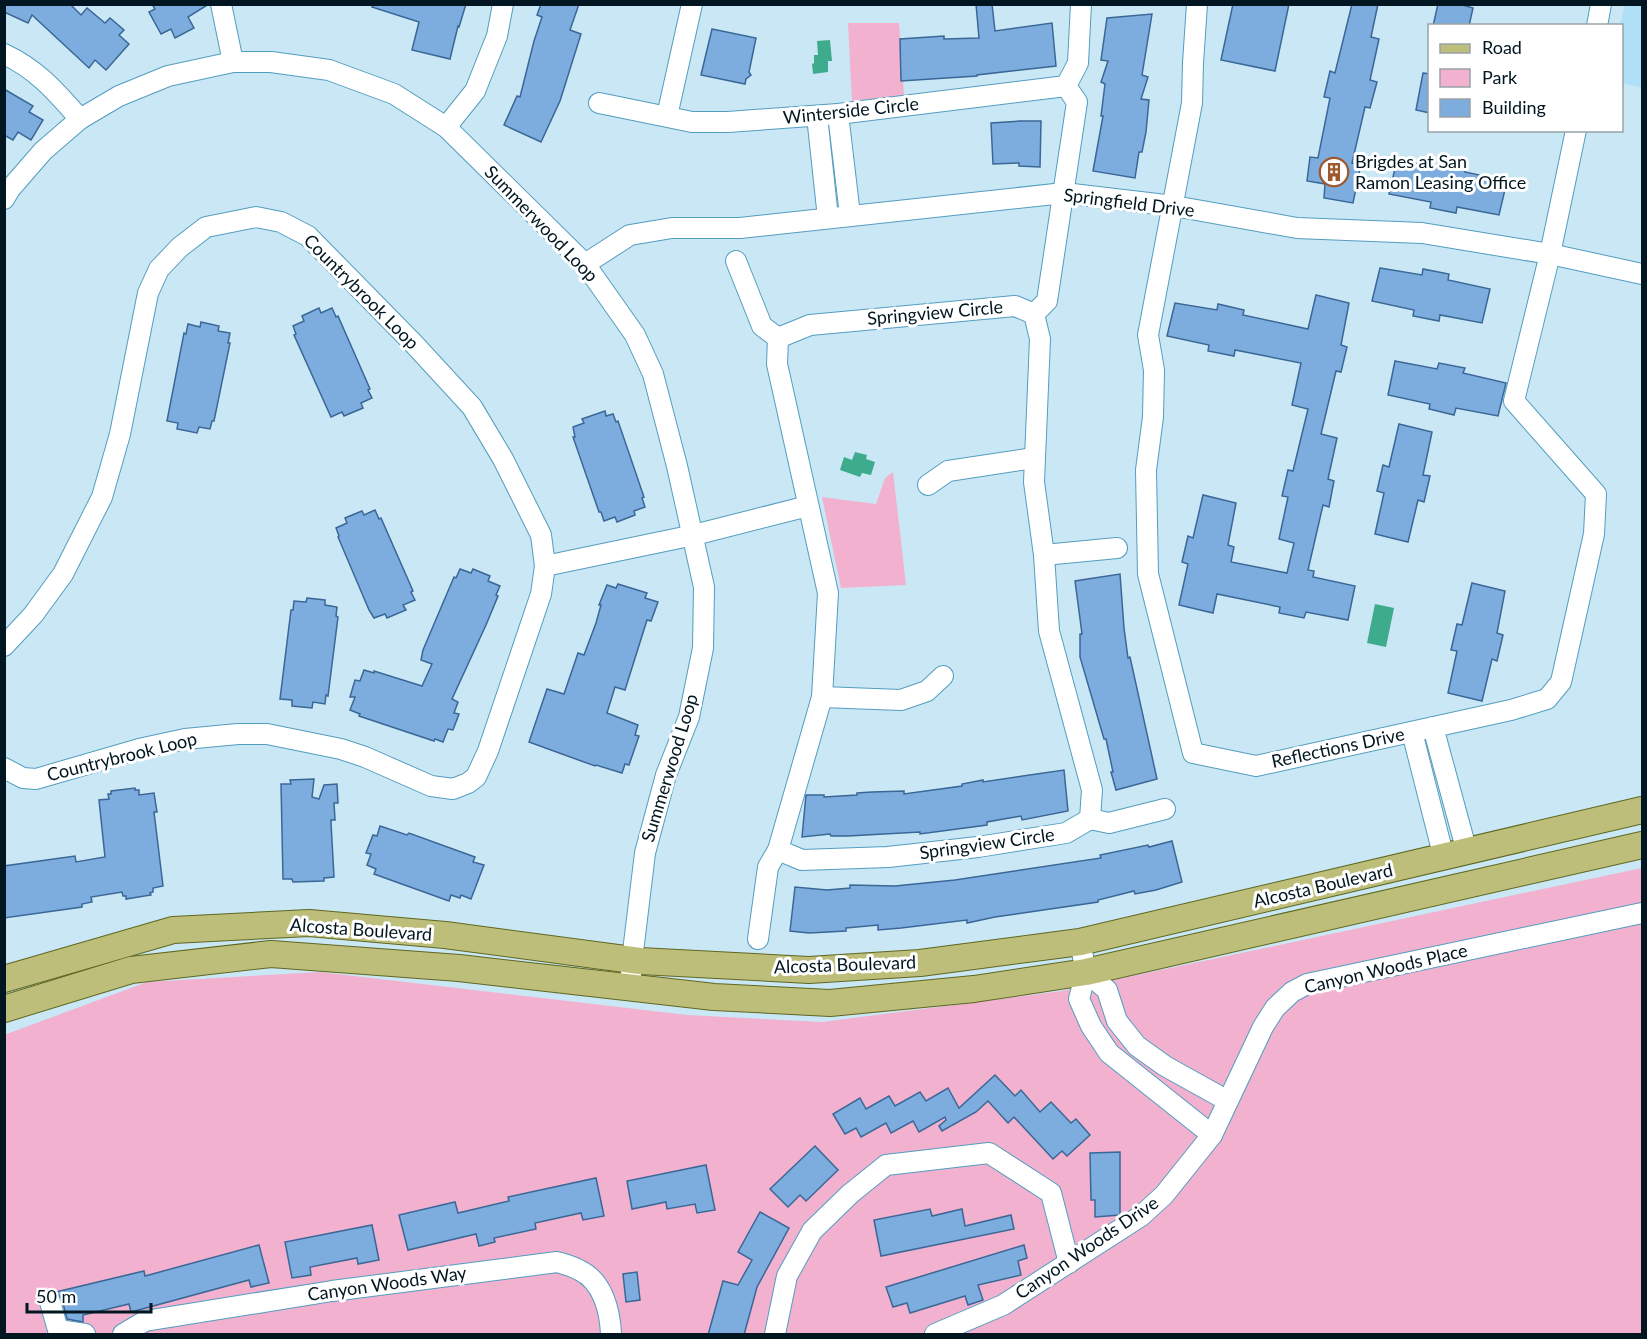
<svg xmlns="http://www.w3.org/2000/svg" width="1647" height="1339" font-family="Lato,sans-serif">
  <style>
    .built { fill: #b0dff8 }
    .green { fill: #f2b1ce }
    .water { fill: #3dab8c }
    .building { fill: #7daddf; stroke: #3a6796; stroke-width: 1.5 }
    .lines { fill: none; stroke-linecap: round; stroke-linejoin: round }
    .minor-casing { stroke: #539dbf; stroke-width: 22 }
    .major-casing { stroke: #5f6720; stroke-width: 28 }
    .minor { stroke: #fff; stroke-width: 20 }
    .major { stroke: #bdbe79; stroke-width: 26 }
    .labels { text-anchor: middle; stroke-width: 6; stroke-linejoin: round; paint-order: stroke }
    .street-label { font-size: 18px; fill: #011620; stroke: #fff }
    .poi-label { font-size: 18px; fill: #011620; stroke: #fff; text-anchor: start }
  </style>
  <rect width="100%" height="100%" fill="#cae7f5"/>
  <!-- built -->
  <path class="built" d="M1625 4 1642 5V88L1622 83V26L1620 25Z"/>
  <!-- green -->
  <g class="green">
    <path d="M848 23H899L904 96 852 101Z"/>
    <path d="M893 472 906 585 841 588 822 497 876 504 885 478Z"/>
    <path d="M1642 868V1334H5L4 1035 147 982 320 972 687 1015 822 1022 1062 991Z"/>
  </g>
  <!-- water -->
  <g class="water">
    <path d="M830 40 832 61H828V72L813 74 812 64 814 63V55H818L817 41Z"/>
    <path d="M855 452 867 455 866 459 875 462 871 475 862 473 860 477 840 470 844 457 852 460Z"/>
    <path d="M1375 604 1394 608 1386 647 1367 643Z"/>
  </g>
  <!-- building -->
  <g class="building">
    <path d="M4 4H70L81 15 87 8 105 23 110 18 124 30 119 35 129 44 106 70 95 60 89 68 32 15 28 23 4 12Z"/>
    <path d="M152 4H209L188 17 194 28 175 38 171 29 161 34 149 12 155 9Z"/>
    <path d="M373 4H466L459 27 458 26 450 59 412 50 419 22 372 7Z"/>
    <path d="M541 4H579L570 30 581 34 560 101 541 142 504 125 517 96 520 97 534 41 542 17 537 15Z"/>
    <path d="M976 4H992L995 31 1052 23 1056 66 977 75V76L901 81 900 39 944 36V39L979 38Z"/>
    <path d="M1233 4H1289L1275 71 1221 60Z"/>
    <path d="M1352 4H1378L1371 37 1379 39 1370 80 1377 82 1370 108 1365 107 1352 163 1361 164 1353 203 1324 198 1325 184 1307 181 1310 157 1318 158 1330 98 1324 97 1330 71 1335 73Z"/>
    <path d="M1438 4H1459L1473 8 1469 26H1433Z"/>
    <path d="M1152 14 1142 75 1148 77 1141 99 1149 100 1146 132 1142 152H1139L1135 178 1093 171 1103 116H1101L1105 84 1101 82 1108 61 1101 60 1107 18Z"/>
    <path d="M712 29 756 38 749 72 751 75 746 79 745 84 701 75Z"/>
    <path d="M1423 73 1430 74V113L1416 110Z"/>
    <path d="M4 89 33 106 29 112 43 120 31 140 18 132 13 140 4 135Z"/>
    <path d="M1020 121H1041L1040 167 1019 166V163L993 164 991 123Z"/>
    <path d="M1397 160 1439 168 1440 161 1466 166 1465 172 1507 181 1499 215 1457 207 1456 213 1430 208 1431 202 1389 194Z"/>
    <path d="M1380 268 1422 275 1423 269 1449 274 1448 280 1490 289 1482 323 1440 315 1439 321 1413 316 1414 310 1372 301Z"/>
    <path d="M1316 295 1349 303 1341 345 1347 347 1341 372 1336 371 1321 434 1337 438 1328 479 1334 481 1329 507 1323 505 1308 570 1314 571 1313 577 1355 586 1348 620 1306 612 1304 618 1279 613 1280 607 1217 594 1213 613 1179 605 1188 564 1182 562 1188 536 1193 538 1203 495 1236 503 1228 545 1234 547 1231 562 1287 573 1294 543 1279 539 1288 497 1282 496 1288 470 1293 471 1308 409 1292 405 1301 363 1235 350 1234 356 1208 351 1209 345 1167 336 1175 303 1217 310 1218 304 1244 310 1243 315 1308 329Z"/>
    <path d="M319 308 321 313 332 308 336 317 338 316 370 389 368 390 372 398 361 403 363 408 344 416 342 412 331 417 294 335 296 334 293 326 304 321 302 316Z"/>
    <path d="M201 322 219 326 218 331 230 333 228 343H230L214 421H212L210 429 199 427 197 433 177 429 178 423 167 421 184 333 186 334 188 324 200 327Z"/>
    <path d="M1395 361 1437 369 1439 363 1465 368 1463 373 1506 383 1498 416 1456 408 1454 415 1429 409 1430 404 1388 395Z"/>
    <path d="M605 411 606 416 613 414 616 422 618 421 644 497 642 498 645 507 634 511 635 515 617 522 615 517 604 521 601 512H599L573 437H575L573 427 584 423 582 419Z"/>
    <path d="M1399 424 1432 432 1423 475 1430 476 1424 502 1418 500 1408 542 1375 534 1384 493 1377 491 1383 465 1389 467Z"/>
    <path d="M375 510 379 519 381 518 413 591 411 592 415 600 403 605 406 610 387 618 385 614 374 618 369 610 338 537 339 536 336 528 347 523 345 518 362 511 364 515Z"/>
    <path d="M460 569 471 573 473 569 490 576 488 581 500 586 496 595 498 596 486 625 452 699 458 702 454 713 459 714 453 730 448 729 443 742 435 739 434 741 359 716 360 714 350 710 355 697H350L355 680 360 681 364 670 374 673V671L422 686 432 664 421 660 423 650 454 577 456 578Z"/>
    <path d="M1120 574 1124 628 1128 658 1130 657 1157 779 1116 790 1111 772H1113L1106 739H1104L1080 657V634H1082L1075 581Z"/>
    <path d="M1472 583 1505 591 1497 633 1503 635 1497 661 1492 659 1482 701 1448 693 1457 651 1451 650 1457 624 1462 625Z"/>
    <path d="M618 584 647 593 645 598 658 602 651 621 647 620 625 690 615 687 607 713 638 725 635 735 639 736 629 765 625 764 622 773 596 765 595 766 529 742 547 689 564 694 578 653 584 655 596 623 601 605H599L607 585 616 588Z"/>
    <path d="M307 598 325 600V605L337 607 336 616 338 617 328 696 326 695 325 704 313 702 312 708 292 706V700L280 699 291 610H293L294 601 306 602Z"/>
    <path d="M1064 770 1068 811 1022 820 1021 816 987 822V825L920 834V832L848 836H831L830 834 802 837 806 795H824V797L857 795V793L872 792 904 791V794L962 786V784L983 780V782Z"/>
    <path d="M314 779 312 797 319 799 324 785 337 784 338 803H334L335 820H331V823L334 877 324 878V881L293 882 292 879H283L281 784H291L290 780Z"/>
    <path d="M135 788V790H139V795L154 793 157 812H154L163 886 153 888V892L150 893 151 895 126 899V896H123L122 892 91 897 92 902 82 904V907L4 918V866L75 856 76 862 105 857 99 800 109 799 108 794H111V791Z"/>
    <path d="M380 826 407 835 409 833 475 857 473 862 484 865 471 899 461 895 460 898 451 895 449 901 374 874 376 869 367 865 371 854 366 853 373 835 377 836Z"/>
    <path d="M1172 841 1182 882 1156 890 1135 894 1134 891 1098 900V902L995 917 967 923V920L901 928 878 930V925L846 928V931L809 933 790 931 795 887 827 890 850 888V885L895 886 955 880 1101 858 1100 855 1148 845 1149 847Z"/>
    <path d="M995 1075 1015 1096 1021 1090 1040 1112 1051 1102 1071 1123 1076 1119 1090 1135 1067 1156 1062 1151 1053 1159 1014 1117 1008 1123 988 1101 976 1112 942 1131 939 1126 946 1120 945 1117 919 1132 913 1121 891 1133 886 1123 861 1137 856 1128 845 1134 833 1114 860 1098 866 1109 889 1096 895 1106 920 1092 926 1101 948 1088 959 1108Z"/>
    <path d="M815 1146 838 1170 806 1201 800 1195 788 1207 770 1189Z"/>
    <path d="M1120 1152V1215L1095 1217V1200H1091L1090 1153Z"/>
    <path d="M706 1165 715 1210 697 1213 695 1204 667 1209 666 1202 632 1209 627 1181Z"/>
    <path d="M596 1178 604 1216 583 1220 581 1213 535 1223 536 1229 494 1238 495 1242 479 1246 476 1234 408 1250 399 1215 455 1202 458 1213 509 1201 508 1197Z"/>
    <path d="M930 1209 932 1216 962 1209 965 1226 1011 1215 1014 1229 881 1256 874 1220Z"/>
    <path d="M760 1212 789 1228 757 1287 744 1335H708L723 1281 738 1285 752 1260 738 1252Z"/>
    <path d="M372 1225 379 1260 358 1264 357 1258 310 1267 311 1275 292 1278 285 1242Z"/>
    <path d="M259 1245 269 1283 251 1287 249 1280 131 1312 129 1304 83 1315V1322L67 1319 62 1299 56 1292 144 1271 145 1276Z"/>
    <path d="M1024 1245 1027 1258 1018 1261 1021 1275 978 1285 983 1300 968 1305 965 1296 910 1313 907 1303 893 1307 886 1287Z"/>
    <path d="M637 1272 640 1300 626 1302 623 1274Z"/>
  </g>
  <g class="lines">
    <!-- minor casing -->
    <g class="minor-casing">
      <g id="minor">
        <path d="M221 4 233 62"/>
        <path d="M1197 4 1193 63 1192 103 1148 335 1154 370 1153 417 1146 470 1148 574 1193 753 1256 766 1511 710 1547 699 1561 682 1594 534 1596 494 1514 401 1550 254 1576 130"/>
        <path d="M1597 26 1601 4"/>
        <path d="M4 54C37 69 57 93 80 119"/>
        <path d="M599 103 692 122H728L838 114 1066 86 1078 63 1081 4"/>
        <path d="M838 114 850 215"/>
        <path d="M667 116 692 4"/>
        <path d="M817 116 828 218"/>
        <path d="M446 127 475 91 497 36 503 4"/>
        <path d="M4 199 10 189 43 151 80 119 119 96 168 76 233 62H271L329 70 394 94 446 127 585 264 635 335 653 374 677 466 704 587 703 648 689 717 666 775 645 853 632 960 630 988"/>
        <path d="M736 261 762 326 778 338"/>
        <path d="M585 264 630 235 672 228H740L1064 193 1174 206 1297 228 1422 233 1550 254 1642 274"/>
        <path d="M1015 306 1034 314 1040 339 1034 482 1044 555 1049 631 1092 790 1090 819 1066 833 978 847 888 857 802 860 778 850 822 697 828 593 777 364 778 338 810 325Z"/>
        <path d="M1034 314 1047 301 1077 102 1066 86"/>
        <path d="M928 485 948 471 1034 458"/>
        <path d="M1044 555 1117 548"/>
        <path d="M545 566 694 535 808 506"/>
        <path d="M4 646 33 615 63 574 102 497 120 434 148 293 159 269 180 247 206 227 256 217 281 222 308 236 414 344 472 407 503 459 541 535 545 566 541 594 488 751 476 777 468 783 453 789 431 786 365 757 341 749 267 734H238L185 739 139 749 36 779 23 778 4 768"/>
        <path d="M822 697 901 700 927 691 943 676"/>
        <path d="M1433 727 1467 852"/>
        <path d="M1412 732 1444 858"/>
        <path d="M1090 819 1109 823 1165 809"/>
        <path d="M758 939 768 867 778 850"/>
        <path d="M1080 942 1086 972 1079 999 1091 1026 1109 1053 1212 1135"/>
        <path d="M1086 972 1107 990 1117 1021 1137 1046 1165 1066 1228 1101"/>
        <path d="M50 1302 58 1330 85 1334"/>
        <path d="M123 1334 145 1321 332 1291 557 1262C564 1264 572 1266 579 1270 603 1281 610 1311 611 1334"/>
        <path d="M775 1334 787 1276 812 1231 850 1194 886 1165 989 1153 1051 1193 1069 1263"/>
        <path d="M935 1334 1003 1305 1141 1216 1164 1195 1212 1135 1263 1027 1275 1008 1292 992 1307 984 1642 913"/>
      </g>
    </g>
    <!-- major casing -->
    <g class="major-casing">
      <g id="major">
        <path d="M4 979 173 930 309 923 445 935 640 961 809 970 920 963 1080 942 1642 810"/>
        <path d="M4 1009 131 970 271 954 459 968 714 997 830 1003 974 989 1086 972 1642 845"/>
      </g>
    </g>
    <!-- minor -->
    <use href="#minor" class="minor"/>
    <!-- major -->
    <use href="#major" class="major"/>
  </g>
  <!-- icons -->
  <defs>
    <g id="building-ring" transform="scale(1.5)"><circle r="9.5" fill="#fff" stroke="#9e582d" stroke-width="1.5"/><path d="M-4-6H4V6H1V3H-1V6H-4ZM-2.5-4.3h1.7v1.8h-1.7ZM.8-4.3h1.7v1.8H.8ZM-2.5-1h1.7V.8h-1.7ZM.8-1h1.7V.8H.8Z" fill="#9e582d"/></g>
  </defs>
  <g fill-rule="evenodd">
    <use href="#building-ring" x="1334" y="172"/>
  </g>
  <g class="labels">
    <!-- street labels -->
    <g class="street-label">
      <text transform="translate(851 111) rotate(-6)" y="6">Winterside Circle</text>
      <text transform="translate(1129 203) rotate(7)" y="6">Springfield Drive</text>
      <text transform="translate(541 224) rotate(46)" y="6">Summerwood Loop</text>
      <text transform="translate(361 292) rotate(45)" y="6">Countrybrook Loop</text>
      <text transform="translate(935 313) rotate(-5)" y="6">Springview Circle</text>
      <text transform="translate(1338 748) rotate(-12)" y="6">Reflections Drive</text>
      <text transform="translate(122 757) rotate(-14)" y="6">Countrybrook Loop</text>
      <text transform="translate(670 768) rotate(-73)" y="6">Summerwood Loop</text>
      <text transform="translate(987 844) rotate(-8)" y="6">Springview Circle</text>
      <text transform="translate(1323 886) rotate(-13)" y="6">Alcosta Boulevard</text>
      <text transform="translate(361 930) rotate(4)" y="6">Alcosta Boulevard</text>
      <text transform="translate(845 965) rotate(-2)" y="6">Alcosta Boulevard</text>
      <text transform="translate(1386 969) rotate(-13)" y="6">Canyon Woods Place</text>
      <text transform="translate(1087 1248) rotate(-34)" y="6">Canyon Woods Drive</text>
      <text transform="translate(387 1284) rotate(-8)" y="6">Canyon Woods Way</text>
    </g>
    <!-- poi labels -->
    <g class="poi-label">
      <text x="1355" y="168">Brigdes at San<tspan x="1355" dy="21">Ramon Leasing Office</tspan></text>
    </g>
  </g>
  <!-- border -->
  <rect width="1647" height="1339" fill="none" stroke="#011620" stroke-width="12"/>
  <!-- legend -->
  <rect x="1428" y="24" width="195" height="108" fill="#ffffff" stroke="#99a2a6" stroke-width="1.5"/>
  <rect x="1440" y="44" width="30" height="9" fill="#bdbe79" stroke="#99a2a6" stroke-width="1.5"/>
  <text x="1482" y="54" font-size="18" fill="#011620">Road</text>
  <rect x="1440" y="69" width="30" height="18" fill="#f2b1ce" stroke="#99a2a6" stroke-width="1.5"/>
  <text x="1482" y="84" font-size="18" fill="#011620">Park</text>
  <rect x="1440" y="99" width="30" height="18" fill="#7daddf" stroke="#99a2a6" stroke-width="1.5"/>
  <text x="1482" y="114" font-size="18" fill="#011620">Building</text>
  <!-- scale -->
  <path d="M27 1303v9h124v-9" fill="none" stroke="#011620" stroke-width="3"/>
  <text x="36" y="1303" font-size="18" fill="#011620" stroke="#ffffff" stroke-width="4.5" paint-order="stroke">50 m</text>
</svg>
